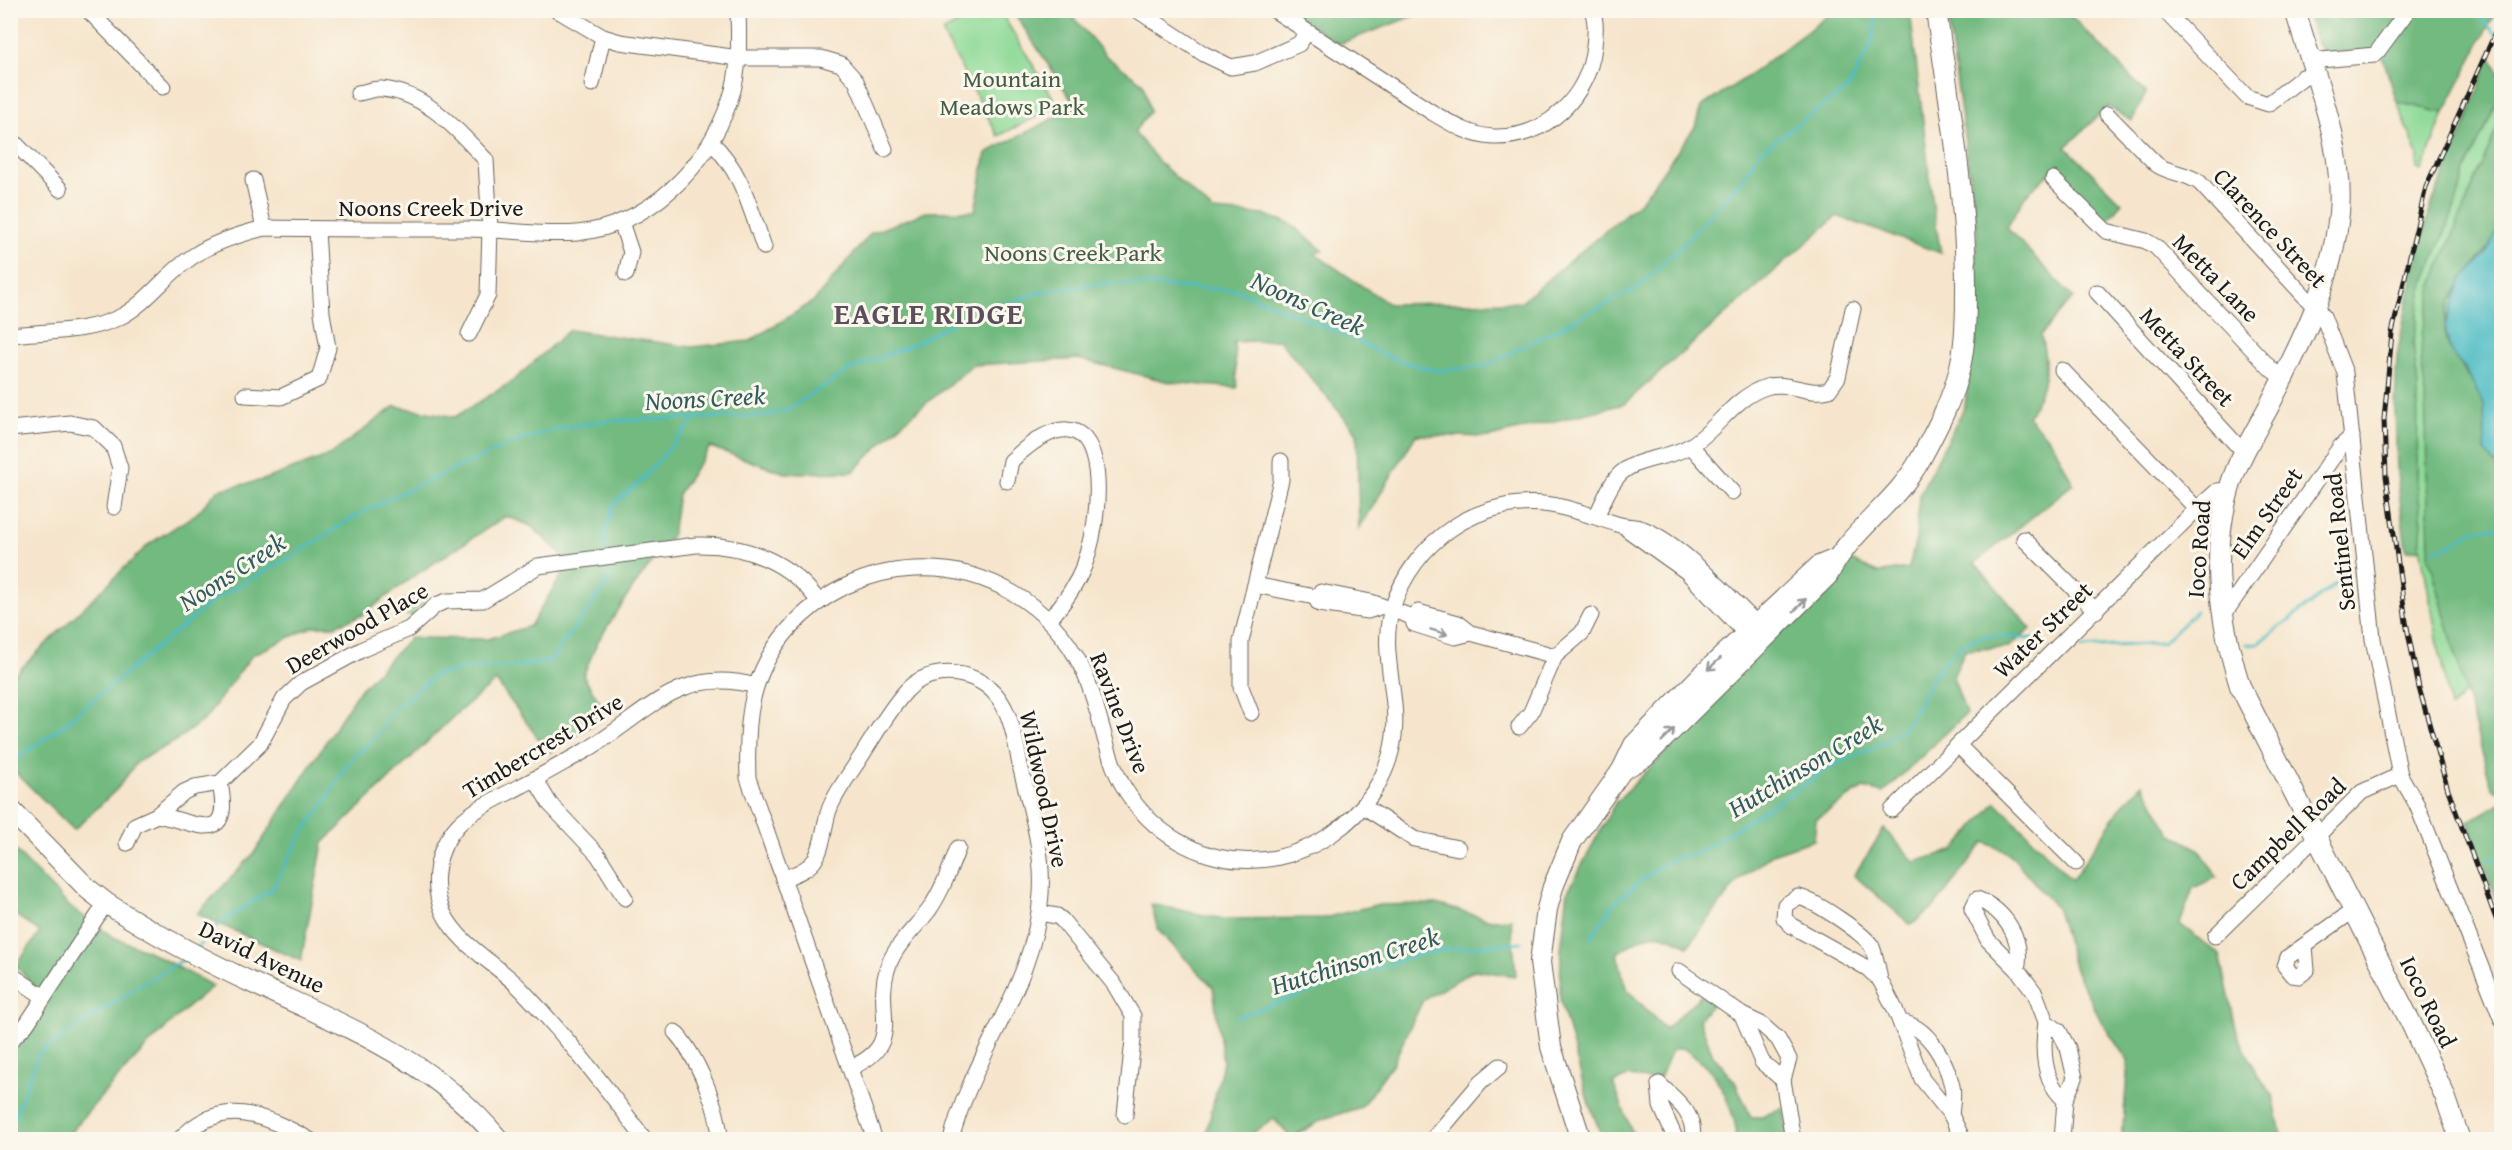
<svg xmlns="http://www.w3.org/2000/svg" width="2512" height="1150" font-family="'Gentium Book Plus',serif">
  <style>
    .green { fill: #8eda97; stroke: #557b5a; stroke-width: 1.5 }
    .forest { fill: #72ba80; stroke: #476b4e; stroke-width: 1.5 }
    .water { fill: #4fbdc5; stroke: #366c70; stroke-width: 1.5 }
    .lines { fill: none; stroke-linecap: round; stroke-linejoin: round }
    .stream { stroke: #4fbdc5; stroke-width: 3 }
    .minor-casing { stroke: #68625a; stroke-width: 17 }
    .major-casing { stroke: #68625a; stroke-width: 22 }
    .minor { stroke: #fff; stroke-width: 15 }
    .major { stroke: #fff; stroke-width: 20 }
    .rail-casing { stroke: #1c1c1c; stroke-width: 5 }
    .rail { stroke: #fbf7ec; stroke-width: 3; stroke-dasharray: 9; stroke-linecap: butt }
    .oneway { stroke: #999 }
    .labels { text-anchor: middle; stroke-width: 6; stroke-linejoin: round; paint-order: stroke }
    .park-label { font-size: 24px; fill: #445e47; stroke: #fbf7ec }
    .street-label { font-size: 24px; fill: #1c1c1c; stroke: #fbf7ec }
    .water-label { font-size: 26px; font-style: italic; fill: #305c60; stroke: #fbf7ec }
    .district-label { font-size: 30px; font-weight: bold; letter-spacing: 1.5px; fill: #5b4f5e; stroke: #fbf7ec }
  </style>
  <rect width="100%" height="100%" fill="#fbf7ec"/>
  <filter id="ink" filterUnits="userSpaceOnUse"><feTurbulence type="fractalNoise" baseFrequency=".0167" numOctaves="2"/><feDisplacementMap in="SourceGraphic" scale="12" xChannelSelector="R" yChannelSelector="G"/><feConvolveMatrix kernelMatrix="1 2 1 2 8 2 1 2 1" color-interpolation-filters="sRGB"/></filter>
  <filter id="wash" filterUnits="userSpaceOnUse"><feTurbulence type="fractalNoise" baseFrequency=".008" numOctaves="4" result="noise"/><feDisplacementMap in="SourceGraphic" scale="24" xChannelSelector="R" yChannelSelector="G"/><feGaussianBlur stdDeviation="1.35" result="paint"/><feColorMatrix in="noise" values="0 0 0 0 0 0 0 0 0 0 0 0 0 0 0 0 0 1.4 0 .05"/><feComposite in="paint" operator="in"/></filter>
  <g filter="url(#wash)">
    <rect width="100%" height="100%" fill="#f6e5cc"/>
    <!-- green -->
    <g class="green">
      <path d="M981 11H1000L1058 106 998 136 942 32Z"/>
      <path d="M2501 74V464H2491L2501 657 2450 708 2410 492 2407 424 2416 294 2458 169Z"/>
      <path d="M2397 102 2444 113 2422 171 2417 169 2418 155Z"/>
      <path d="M424 590 429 599 414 611 412 616 403 614 401 602 409 597 412 600Z"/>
    </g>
    <!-- forest -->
    <g class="forest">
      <path d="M1013 11H1068L1107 57 1143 83 1150 111 1134 132 1160 163 1213 211 1265 215 1289 223 1323 250 1315 254 1389 304 1521 302 1642 200 1695 127 1701 107 1747 77 1827 16 1828 11H1910L1934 214 1941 253 1837 216 1624 404 1490 437 1416 435 1359 529 1357 433 1279 340 1234 342 1237 388 1169 382 1078 359 973 365 901 424 853 472 785 473 710 447 678 494 672 535 634 586 598 641 583 676 608 715 549 753 496 681 456 714 323 843 301 961 197 914 254 853 358 692 410 638 488 639 530 626 570 562 531 526 506 516 414 576 362 615 334 626H314L252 655 205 719 175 741 137 762 117 789 74 830 11 768V678L149 544 196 514 218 490 263 480 330 455 395 406 455 417 513 381 569 330 691 347 750 341 814 301 871 233 926 212 975 211 986 153 1076 107Z"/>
      <path d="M1287 11H1427L1339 44Z"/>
      <path d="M1947 11H2066L2146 93 2132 121 2108 106 2066 147 2122 203 2106 221 2053 170 2025 196 2007 228 2073 297 2041 335C2049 369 2046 387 2028 417L2053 443 2073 484 1975 563 2031 629 2009 647 1965 650 1953 677 1966 714 1883 793 1863 788 1816 819 1814 840 1772 854 1738 881 1688 946C1653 928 1650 932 1617 953L1626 988 1665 1029 1701 995 1713 1003 1699 1019 1713 1055 1735 1082 1751 1117H1762L1783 1107 1788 1136 1774 1134 1767 1139H1734C1738 1127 1734 1120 1730 1107 1719 1078 1708 1066 1683 1048L1672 1050 1661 1076 1651 1080 1630 1076 1613 1083 1635 1139H1603L1588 1101 1560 999 1561 949 1568 891 1615 803 1705 713 1743 668 1851 560 1877 573 1909 568 1916 539 1919 495 1965 406 1971 351 1977 230Z"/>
      <path d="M2307 11H2496L2444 113 2397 102 2381 51 2323 53 2316 42Z"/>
      <path d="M2490 56 2500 74 2501 94 2465 171 2455 207 2422 289 2413 342 2418 387 2417 483 2422 522 2420 549 2406 551 2397 473 2395 411 2397 356 2417 251 2433 201 2469 116Z"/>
      <path d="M2501 118C2501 144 2501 170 2501 196 2501 204 2503 215 2501 223 2488 261 2446 284 2445 326 2443 357 2478 377 2484 406 2490 441 2474 441 2501 474V793L2494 790 2489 778 2429 557 2425 390 2421 360 2422 334 2435 278Z"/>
      <path d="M2143 784 2171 834 2200 850 2217 877 2193 888 2180 924 2220 955 2237 1033 2258 1075 2273 1095 2282 1139H2122L2128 1061 2101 1021 2075 970 2057 909 2009 853 1984 842 1934 907 1911 925 1854 875 1884 829 1915 862 1954 850 1996 802 2072 880 2124 803Z"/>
      <path d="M2501 802H2502L2501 911 2468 822Z"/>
      <path d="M10 845 69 906 113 937 148 951 213 986C158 1030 110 1085 65 1139H11V1041L44 997 16 966 40 932 11 912Z"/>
      <path d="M1151 904 1223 919 1324 918 1375 905 1436 904 1491 920 1511 919 1516 976 1474 970 1423 1000 1393 1063 1361 1107 1323 1119 1291 1138 1274 1119 1244 1139H1205L1223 1062 1213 987 1158 930Z"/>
    </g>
    <!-- water -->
    <path class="water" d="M2501 222 2502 463H2493L2485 451 2484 405 2465 368 2455 358 2449 346 2445 326 2461 280 2485 255Z"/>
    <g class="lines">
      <!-- stream -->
      <g class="stream">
        <path d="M2473 10 2502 40"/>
        <path d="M2486 10 2490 12"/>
        <path d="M2434 549C2458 548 2460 534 2478 529 2486 527 2493 531 2502 527"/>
        <path d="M606 552 604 537 614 503 638 484 696 418"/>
        <path d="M2246 644 2259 643 2350 573"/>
        <path d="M2082 648 2163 643 2196 611"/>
        <path d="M10 763 61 727 215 599 296 554 359 514 401 493 512 443 560 428 604 421 761 416 785 411 851 369 916 343 956 320 1041 292 1106 283 1236 290 1348 336 1390 358 1437 371 1485 366 1639 287 1682 245 1742 180 1759 152 1848 88 1872 43 1877 10"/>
        <path d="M2490 860 2500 856"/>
        <path d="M1591 938 1614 903 1640 881 1672 859 1697 853 1723 837 1813 779C1837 759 1869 754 1894 736 1907 727 1914 712 1921 699 1933 675 1950 647 1976 639 1992 633 2016 638 2032 639"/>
        <path d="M198 948 211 930 273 888 299 839 324 803 348 763 375 737 394 709 435 675 474 667H507L549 662 609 581 607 562"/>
        <path d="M1237 1017 1406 958 1442 950 1521 942"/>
        <path d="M10 1128 39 1053 130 991 186 958"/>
      </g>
    </g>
  </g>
  <g filter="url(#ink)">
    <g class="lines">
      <!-- minor casing -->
      <g class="minor-casing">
        <g id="minor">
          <path d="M88 10 163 87"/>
          <path d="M557 10 603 37 620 42 739 58H821L841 64 856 81 885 149"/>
          <path d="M1137 10 1204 54 1231 67 1255 63 1299 44 1307 32"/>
          <path d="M1274 10 1433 113C1452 124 1471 136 1493 137 1546 139 1588 97 1594 47 1595 35 1597 22 1592 10"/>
          <path d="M2164 10 2247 97 2268 104 2303 77 2314 74"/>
          <path d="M2310 61 2375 55 2408 10"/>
          <path d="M592 84 603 37"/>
          <path d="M358 93C366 92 375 88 382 89 427 93 457 130 486 160L490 229 488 295 469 334"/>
          <path d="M2107 114 2156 164C2169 174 2186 172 2200 183L2323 316 2345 373 2373 639 2400 775 2417 805 2502 1020"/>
          <path d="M10 138 60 189"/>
          <path d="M711 142C742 171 750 208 764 247"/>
          <path d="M2053 179 2106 231 2146 241 2156 247 2272 370 2283 378"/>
          <path d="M253 180 264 228"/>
          <path d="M621 222 631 252 626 274"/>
          <path d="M2097 292 2235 443 2246 450"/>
          <path d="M10 335C45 331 88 333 120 317 149 302 167 272 195 255 214 242 241 234 264 228 332 229 400 229 468 229 503 229 543 236 577 233 650 225 707 167 730 100 740 72 739 40 738 10"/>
          <path d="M2062 370 2197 509"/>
          <path d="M245 395 281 397 319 379 328 348 322 313 317 230"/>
          <path d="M10 429 70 423 94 428 113 446 120 468 114 507"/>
          <path d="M1691 446 1732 492"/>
          <path d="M1007 481 1011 461C1108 370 1108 501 1084 566 1076 586 1063 604 1049 620"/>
          <path d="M1596 516C1604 502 1609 484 1621 473 1639 457 1669 459 1690 446 1717 430 1734 397 1766 387 1787 380 1807 396 1829 390L1838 377 1853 309"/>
          <path d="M1628 530 1687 572 1753 641"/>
          <path d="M2024 539 2096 611"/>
          <path d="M1255 585 1315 597 1321 592 1371 602 1412 617 1414 624 1455 637 1471 633"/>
          <path d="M1315 597 1319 604 1368 611 1377 608"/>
          <path d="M1412 617 1418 612 1458 623 1471 633 1555 656"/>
          <path d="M2222 617 2340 447 2352 436"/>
          <path d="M1251 713 1241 687V641L1281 480V461"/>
          <path d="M1519 727 1531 712 1555 656 1582 633 1591 615"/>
          <path d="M1958 745 2076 863"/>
          <path d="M535 779 550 804 598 855 625 898"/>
          <path d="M1363 806 1414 839 1458 848"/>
          <path d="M1892 810 2197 509 2217 491 2229 490"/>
          <path d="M157 815C194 821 233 849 220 783"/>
          <path d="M127 843 135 825 157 815 184 792 195 787 220 783 260 744 284 699 301 683 363 649 409 629 436 605 447 601 483 600 538 566 696 545C745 544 791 562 819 602"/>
          <path d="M783 879C794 874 806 871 814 861 825 845 823 822 831 805 839 787 852 771 862 755 876 733 889 710 906 691 924 671 953 669 977 680 1009 695 1014 733 1020 765 1030 807 1044 850 1041 894 1036 983 972 1055 951 1140"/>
          <path d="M1039 913 1057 916 1062 920 1114 984 1133 1016V1040L1125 1115"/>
          <path d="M2215 936 2362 792 2400 775"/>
          <path d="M2305 946 2307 970 2299 976 2292 975 2285 966 2288 957 2354 910"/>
          <path d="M2017 969 1988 940 1972 909 1977 899C2005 910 2024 939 2017 969L2035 993 2046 1022 2059 1031 2068 1048 2075 1078 2065 1100C2042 1081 2042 1049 2046 1022"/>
          <path d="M1679 971 1742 1015 1761 1024 1778 1039 1789 1059 1783 1080 1762 1062 1742 1015"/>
          <path d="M10 974 44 997"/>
          <path d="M1880 980C1878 969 1876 957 1872 947 1866 934 1812 899 1798 897L1785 905 1784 918 1792 926 1867 968 1880 980 1895 1009 1922 1079 1951 1115C1952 1106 1954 1095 1952 1086 1946 1060 1928 1026 1900 1022"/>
          <path d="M675 1032C697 1056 719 1108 720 1140"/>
          <path d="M10 1041 26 1025 106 903"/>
          <path d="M850 1068C906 1044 874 1013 887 970 894 945 914 930 929 910 942 891 950 869 958 848"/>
          <path d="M1783 1080 1793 1140"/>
          <path d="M1659 1084C1676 1100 1697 1114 1692 1140"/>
          <path d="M1659 1084 1661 1106 1676 1140"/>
          <path d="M1951 1115 1963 1140"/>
          <path d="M179 1140C221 1095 264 1115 310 1140"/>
          <path d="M645 1140C607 1088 566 1036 521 989 497 964 460 946 444 914 430 885 436 849 458 825 476 807 501 797 523 785 543 775 563 763 583 752 645 717 677 664 756 686"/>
          <path d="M875 1140 748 778C746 721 749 674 789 629 821 593 866 571 914 569 985 565 1051 604 1082 668 1097 699 1102 735 1114 767 1132 812 1171 846 1218 857 1297 876 1384 817 1394 736 1399 693 1379 651 1392 609 1413 541 1479 495 1551 505 1575 509 1597 518 1620 525 1627 527 1636 526 1643 529 1683 544 1733 601 1764 631"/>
          <path d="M1432 1140 1481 1082 1500 1066"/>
          <path d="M2062 1140 2065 1100"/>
        </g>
      </g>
      <!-- major casing -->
      <g class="major-casing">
        <g id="major">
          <path d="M2295 10C2314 75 2345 145 2339 213 2332 285 2300 345 2268 408 2254 434 2237 461 2229 490 2210 555 2220 623 2240 686L2411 1023 2445 1096 2460 1140"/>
          <path d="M1622 770 1645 757 1828 575C1849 531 1897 503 1921 458 1936 430 1953 399 1960 367 1966 341 1966 312 1966 286 1966 194 1949 102 1936 10"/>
          <path d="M10 809 88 889 106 903C154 934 207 962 259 986 350 1028 433 1060 499 1140"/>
          <path d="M1581 1140 1551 1047 1540 962 1547 909 1553 887 1572 841 1622 770 1634 745 1699 678 1819 566 1836 559"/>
        </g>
      </g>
      <!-- minor -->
      <use href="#minor" class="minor"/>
      <!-- major -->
      <use href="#major" class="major"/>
      <!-- rail casing -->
      <g class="rail-casing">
        <path id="rail" d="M2502 18 2426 187 2392 333 2384 419 2386 476 2406 622 2419 688 2448 790 2502 935"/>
      </g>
      <!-- rail -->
      <use href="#rail" class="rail"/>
    </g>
    <!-- one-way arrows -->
    <defs><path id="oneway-shaft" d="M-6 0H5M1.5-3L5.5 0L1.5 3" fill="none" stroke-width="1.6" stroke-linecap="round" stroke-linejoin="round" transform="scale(1.5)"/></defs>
    <g class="oneway">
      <use href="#oneway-shaft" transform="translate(1800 605) rotate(-46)"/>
      <use href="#oneway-shaft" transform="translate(1439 632) rotate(17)"/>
      <use href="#oneway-shaft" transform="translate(1714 664) rotate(138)"/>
      <use href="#oneway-shaft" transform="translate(1668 735) rotate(-45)"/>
    </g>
  </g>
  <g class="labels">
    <!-- park labels -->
    <g class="park-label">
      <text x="1012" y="87">Mountain<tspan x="1012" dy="28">Meadows Park</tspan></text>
      <text x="1073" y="261">Noons Creek Park</text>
    </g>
    <!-- street labels -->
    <g class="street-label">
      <text x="431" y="216">Noons Creek Drive</text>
      <text transform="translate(2270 228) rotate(47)" y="8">Clarence Street</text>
      <text transform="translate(2216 278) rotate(46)" y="8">Metta Lane</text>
      <text transform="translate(2187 357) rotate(47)" y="8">Metta Street</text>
      <text transform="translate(2267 513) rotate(-55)" y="8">Elm Street</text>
      <text transform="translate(2340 542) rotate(-96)" y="8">Sentinel Road</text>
      <text transform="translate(2199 549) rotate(-86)" y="8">Ioco Road</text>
      <text transform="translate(357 628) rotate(-30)" y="8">Deerwood Place</text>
      <text transform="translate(2043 630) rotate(-44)" y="8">Water Street</text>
      <text transform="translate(1120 713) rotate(69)" y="8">Ravine Drive</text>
      <text transform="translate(543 746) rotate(-31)" y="8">Timbercrest Drive</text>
      <text transform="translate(1044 789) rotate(78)" y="8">Wildwood Drive</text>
      <text transform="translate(2288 834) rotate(-44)" y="8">Campbell Road</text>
      <text transform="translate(262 957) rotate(26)" y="8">David Avenue</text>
      <text transform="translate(2428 1002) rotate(64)" y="8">Ioco Road</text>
    </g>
    <!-- water labels -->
    <g class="water-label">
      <text transform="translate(1308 303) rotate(24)" y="9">Noons Creek</text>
      <text transform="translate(705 398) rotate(-3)" y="9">Noons Creek</text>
      <text transform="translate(232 572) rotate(-33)" y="9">Noons Creek</text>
      <text transform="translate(1805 766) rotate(-31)" y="9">Hutchinson Creek</text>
      <text transform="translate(1355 961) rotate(-17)" y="9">Hutchinson Creek</text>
    </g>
    <!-- district labels -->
    <g class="district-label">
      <text x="929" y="324">EAGLE RIDGE</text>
    </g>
  </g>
  <!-- margin -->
  <rect width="2512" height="1150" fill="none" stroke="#fbf7ec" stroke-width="36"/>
</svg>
